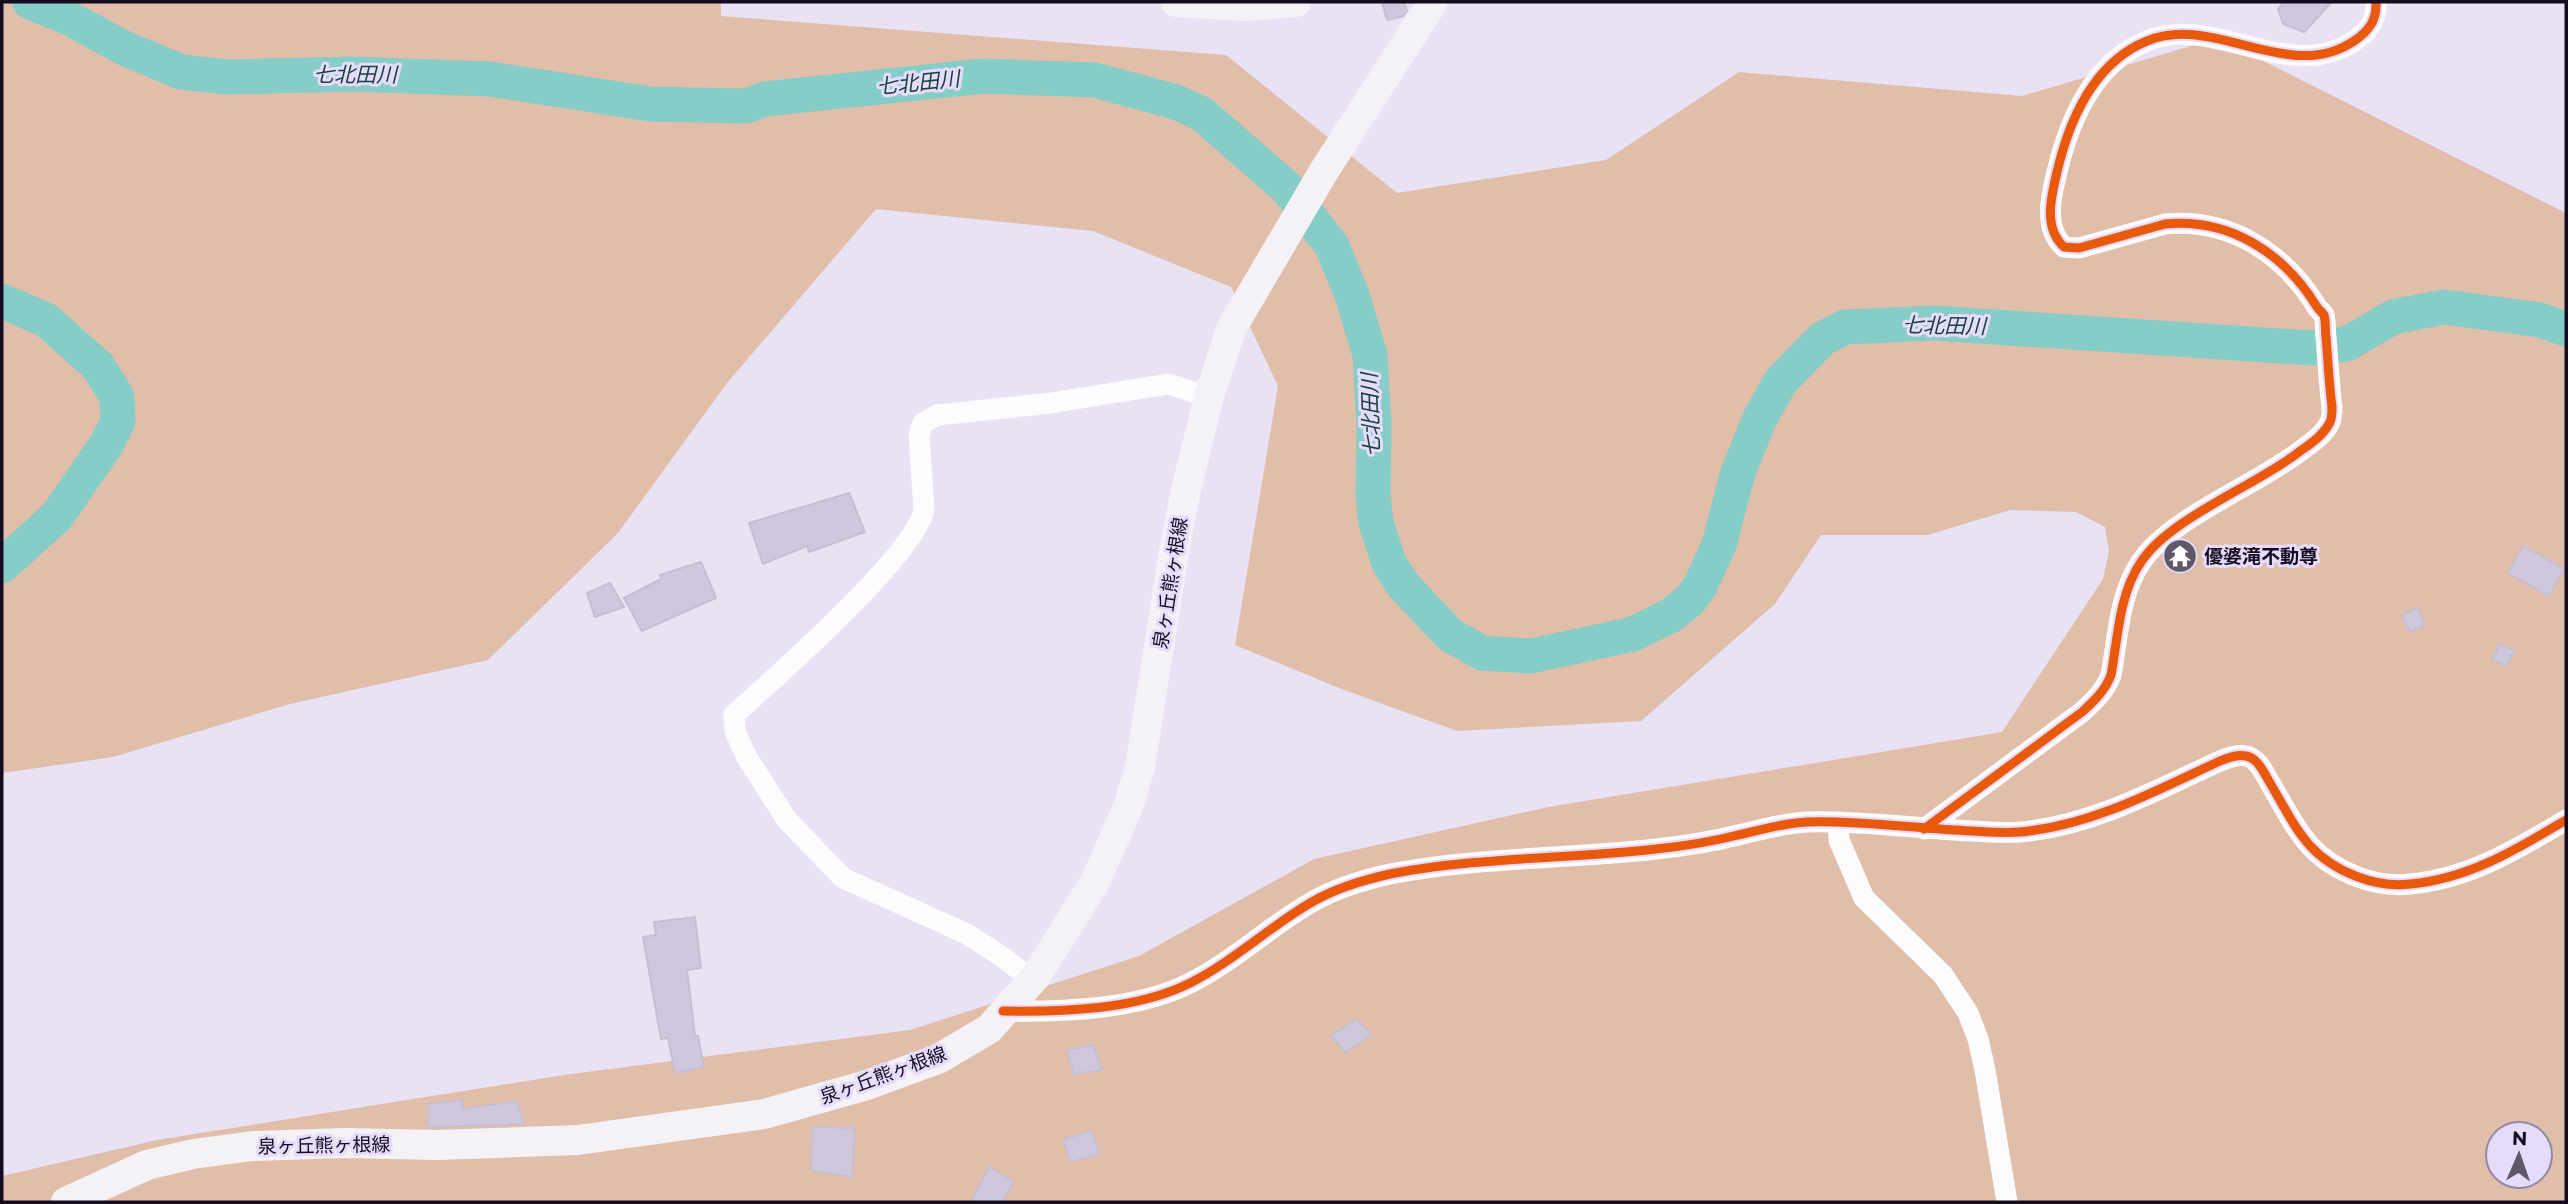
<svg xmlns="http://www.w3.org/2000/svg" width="2568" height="1204" font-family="Montserrat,'Noto Sans JP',sans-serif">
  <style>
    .forest { fill: #e1bea9; fill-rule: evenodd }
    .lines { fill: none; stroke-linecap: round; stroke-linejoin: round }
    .river { stroke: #86cdc7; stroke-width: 35 }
    .building { fill: #cfc8dd; stroke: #c6bfd1; stroke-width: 2 }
    .street { stroke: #fcfbfd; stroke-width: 21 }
    .secondary { stroke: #f4f1f7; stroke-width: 30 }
    .cycleway-casing { stroke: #e6dbfb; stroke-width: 13 }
    .cycleway { stroke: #e8590c; stroke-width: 9 }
    .labels { text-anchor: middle; stroke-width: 6; stroke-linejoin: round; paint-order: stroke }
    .poi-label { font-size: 19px; font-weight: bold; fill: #150d1f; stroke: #e6dbfb; text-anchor: start }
    .street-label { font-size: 19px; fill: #150d1f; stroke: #e6dbfb }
    .water-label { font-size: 21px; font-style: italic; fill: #14433c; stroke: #e6dbfb }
  </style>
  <rect width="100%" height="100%" fill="#e8e2f4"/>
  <!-- forest -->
  <path class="forest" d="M2 2H721V16L1226 55 1397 193 1606 160 1739 72 2022 96 2218 38 2566 213V1202H2V1176L157 1140 564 1075 910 1030 1139 956 1314 859 1549 807 2002 732 2103 579 2109 551 2105 527 2076 512 2010 510 1928 535H1821L1775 604 1641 721 1457 731 1339 688 1235 645 1278 386 1231 287 1093 231 876 209 727 383 618 533 488 660 290 704 113 757 2 773ZM2498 1134H2540V1176H2498Z"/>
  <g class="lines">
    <!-- river -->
    <g class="river">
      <path d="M30 2 67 17 124 48 181 72 228 77 353 74 490 79 650 104 746 106 765 99 983 76 1095 80 1176 102 1202 114 1287 188 1332 246 1352 295 1370 355 1374 424 1373 495 1376 523 1389 563 1403 585 1450 635 1482 653 1531 656 1633 634 1670 616 1690 600 1700 586 1719 545 1738 472 1760 418 1781 381 1822 339 1845 327 1934 323 2311 348 2347 344 2393 317 2444 307 2540 320 2566 329"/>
      <path d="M2 301 46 320 98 366 117 397 118 421 106 445 57 516 2 566"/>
    </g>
  </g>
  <!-- building -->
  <g class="building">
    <path d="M1382 2H1404L1407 11 1403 16 1387 20Z"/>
    <path d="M2284 2H2332L2304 32 2283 24 2278 9Z"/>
    <path d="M849 493 865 532 809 552 807 546 763 564 749 523Z"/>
    <path d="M2523 546 2564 569 2549 596 2508 573Z"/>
    <path d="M701 562 716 598 642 631 624 598 661 579 660 575Z"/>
    <path d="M610 583 624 607 595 617 587 593Z"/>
    <path d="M2417 608 2425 625 2410 632 2402 615Z"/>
    <path d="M2499 644 2514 650 2507 666 2492 660Z"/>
    <path d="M695 917 701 968 687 970 695 1036H698L704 1067 675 1073 668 1038 661 1039 643 937 656 935 654 922Z"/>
    <path d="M1356 1019 1371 1034 1346 1053 1331 1036Z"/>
    <path d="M1093 1045 1102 1070 1073 1074 1068 1050Z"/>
    <path d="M462 1100 463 1109 517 1101 524 1124 429 1127 428 1104Z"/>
    <path d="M813 1127 855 1128 852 1177 811 1171Z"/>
    <path d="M1092 1130 1099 1154 1071 1162 1063 1140Z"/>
    <path d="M989 1167 1014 1181 1003 1202H971Z"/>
  </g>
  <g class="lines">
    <!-- street -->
    <g class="street">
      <path d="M1838 823 1839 840 1864 898 1943 975 1968 1013 1978 1039 1985 1070 2007 1202"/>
      <path d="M1924 829 2082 712C2094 701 2105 691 2111 675 2118 638 2119 594 2141 562 2170 518 2255 486 2299 452 2310 444 2324 435 2330 422 2332 418 2332 412 2332 407 2329 384 2328 360 2326 337 2325 331 2326 321 2324 315 2322 312 2319 310 2317 307 2284 253 2230 218 2165 224L2079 248 2064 247C2043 228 2051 197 2057 172 2069 121 2093 63 2147 41 2215 13 2289 85 2354 41 2369 31 2377 20 2376 2"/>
      <path d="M1032 980 1004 958 967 934 843 878 787 820 746 756 735 731 734 715C773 679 916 555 924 509L919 435 923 423 937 415 1051 403 1168 384 1209 397"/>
      <path d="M1003 1011C1062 1012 1137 1010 1190 983 1234 961 1270 926 1312 902 1336 888 1363 880 1390 874 1478 857 1568 859 1656 849 1684 846 1711 842 1738 835 1761 830 1783 823 1807 822 1859 820 1918 829 1972 831 1991 832 2011 834 2029 831 2097 823 2159 789 2220 761 2228 758 2237 754 2246 756 2258 758 2264 773 2270 783 2296 827 2307 858 2358 877 2374 883 2393 886 2410 884 2469 879 2517 849 2566 820"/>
    </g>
    <!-- secondary -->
    <g class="secondary">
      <path d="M1176 2 1245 6 1296 2"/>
      <path d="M66 1202 147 1165 193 1154 253 1146 345 1143 438 1145 578 1140 764 1114 867 1085 938 1059 989 1029 1036 976 1095 882 1128 807 1140 767 1174 551 1186 490 1209 397 1231 329 1324 171 1433 2"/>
    </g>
    <!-- cycleway casing -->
    <g class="cycleway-casing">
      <g id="cycleway">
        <path d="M1924 829 2082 712C2094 701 2105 691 2111 675 2118 638 2119 594 2141 562 2170 518 2255 486 2299 452 2310 444 2324 435 2330 422 2332 418 2332 412 2332 407 2329 384 2328 360 2326 337 2325 331 2326 321 2324 315 2322 312 2319 310 2317 307 2284 253 2230 218 2165 224L2079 248 2064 247C2043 228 2051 197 2057 172 2069 121 2093 63 2147 41 2215 13 2289 85 2354 41 2369 31 2377 20 2376 2"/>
        <path d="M1003 1011C1062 1012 1137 1010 1190 983 1234 961 1270 926 1312 902 1336 888 1363 880 1390 874 1478 857 1568 859 1656 849 1684 846 1711 842 1738 835 1761 830 1783 823 1807 822 1859 820 1918 829 1972 831 1991 832 2011 834 2029 831 2097 823 2159 789 2220 761 2228 758 2237 754 2246 756 2258 758 2264 773 2270 783 2296 827 2307 858 2358 877 2374 883 2393 886 2410 884 2469 879 2517 849 2566 820"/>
      </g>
    </g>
    <!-- cycleway -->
    <use href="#cycleway" class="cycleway"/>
  </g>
  <!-- icons -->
  <defs>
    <g id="temple-disc" transform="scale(1.75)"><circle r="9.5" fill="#5f586a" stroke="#e6dbfb"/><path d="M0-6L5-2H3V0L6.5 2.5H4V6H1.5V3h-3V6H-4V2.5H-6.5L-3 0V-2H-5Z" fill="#fff"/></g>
  </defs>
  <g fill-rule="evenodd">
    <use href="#temple-disc" x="2180" y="556"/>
  </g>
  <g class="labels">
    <!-- poi labels -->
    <g class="poi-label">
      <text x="2204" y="563">優婆滝不動尊</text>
    </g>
    <!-- street labels -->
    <g class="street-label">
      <text transform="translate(1170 583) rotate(-81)" y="7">泉ヶ丘熊ヶ根線</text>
      <text transform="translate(883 1075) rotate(-20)" y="7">泉ヶ丘熊ヶ根線</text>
      <text transform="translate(324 1145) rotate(-1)" y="7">泉ヶ丘熊ヶ根線</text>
    </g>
    <!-- water labels -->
    <g class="water-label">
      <text x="355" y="82">七北田川</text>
      <text transform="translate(918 83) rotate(-6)" y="7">七北田川</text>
      <text transform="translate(1944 326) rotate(1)" y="7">七北田川</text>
      <text transform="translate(1371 415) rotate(-92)" y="7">七北田川</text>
    </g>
  </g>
  <!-- border -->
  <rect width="2568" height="1204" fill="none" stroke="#150d1f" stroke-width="7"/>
  <!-- north arrow -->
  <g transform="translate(2519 1155) rotate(2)"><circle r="33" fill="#e6dbfb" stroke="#9289a3" stroke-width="2"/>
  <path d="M0-5L12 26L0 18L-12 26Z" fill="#5f586a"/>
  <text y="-10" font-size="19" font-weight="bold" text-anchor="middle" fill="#150d1f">N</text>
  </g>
</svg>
